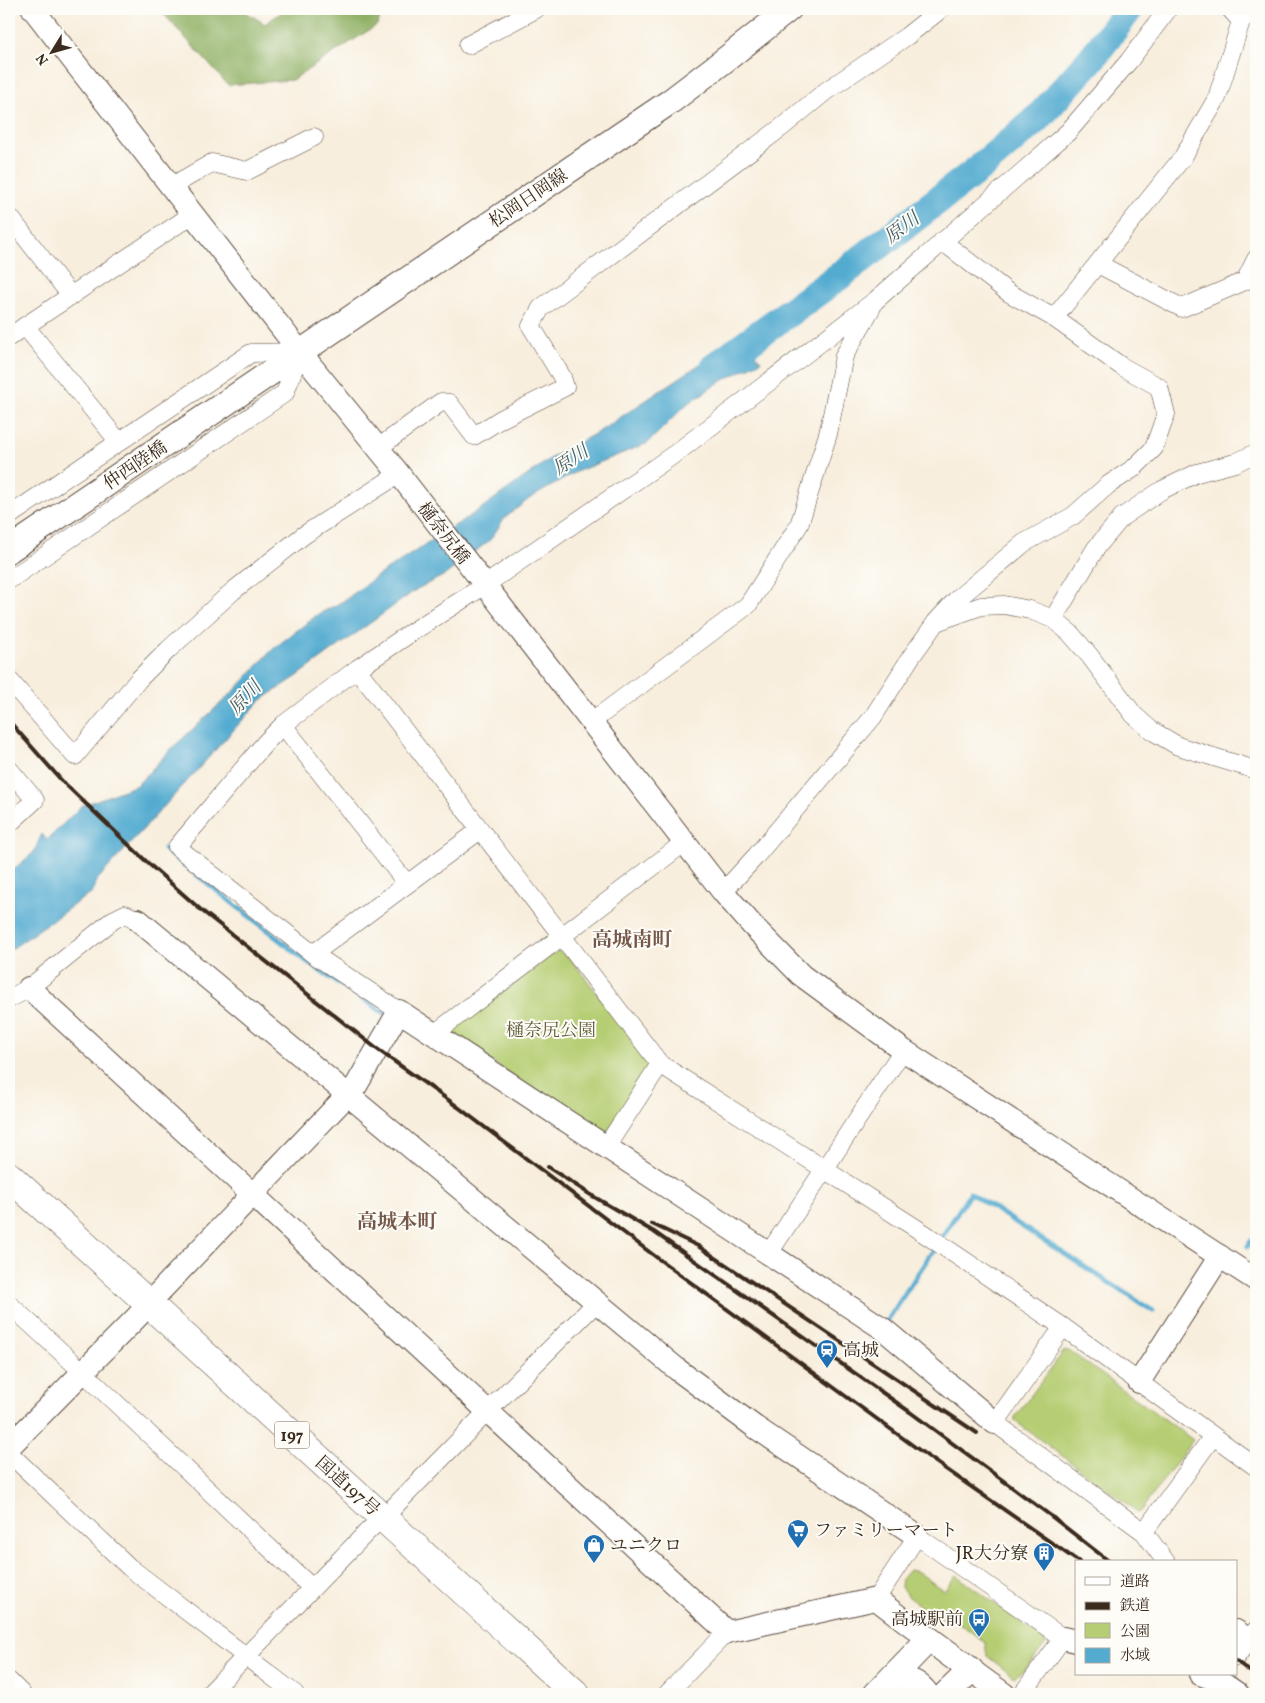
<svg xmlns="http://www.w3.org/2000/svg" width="1265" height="1703" font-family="Vollkorn,'Noto Serif JP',serif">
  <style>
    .green { fill: #b6ce73; stroke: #787c48 }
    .forest { fill: #90b165; stroke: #666e42 }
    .water { fill: #53abd0; stroke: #476a77 }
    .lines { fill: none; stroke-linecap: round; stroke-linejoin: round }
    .stream { stroke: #53abd0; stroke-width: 5 }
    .river { stroke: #53abd0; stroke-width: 29 }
    .minor-casing { stroke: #57473b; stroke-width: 19 }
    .tertiary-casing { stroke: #57473b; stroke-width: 24 }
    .secondary-casing { stroke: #57473b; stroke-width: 27 }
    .trunk-casing { stroke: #57473b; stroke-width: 29 }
    .minor { stroke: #fff; stroke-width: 18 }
    .tertiary { stroke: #fff; stroke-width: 22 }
    .secondary { stroke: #fff; stroke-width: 25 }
    .trunk { stroke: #fff; stroke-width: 28 }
    .rail { stroke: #3b2a1e; stroke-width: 4 }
    .labels { text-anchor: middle; stroke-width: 4; stroke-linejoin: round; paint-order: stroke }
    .shield { fill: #fdfcf7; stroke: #75695f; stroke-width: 1 }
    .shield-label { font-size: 16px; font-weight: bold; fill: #3b2a1e }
    .street-label { font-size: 18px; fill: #3b2a1e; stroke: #fdfcf7 }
    .park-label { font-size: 18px; fill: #605b38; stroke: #fdfcf7 }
    .poi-label { font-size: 18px; fill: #3b2a1e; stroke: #fdfcf7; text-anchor: start }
    .water-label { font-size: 19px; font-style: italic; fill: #455e65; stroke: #fdfcf7 }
    .quarter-label { font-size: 20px; font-weight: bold; fill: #76584a; stroke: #fdfcf7 }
  </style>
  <rect width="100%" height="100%" fill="#fdfcf7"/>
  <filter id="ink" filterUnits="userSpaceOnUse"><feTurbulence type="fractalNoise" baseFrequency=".02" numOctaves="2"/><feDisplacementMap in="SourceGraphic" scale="10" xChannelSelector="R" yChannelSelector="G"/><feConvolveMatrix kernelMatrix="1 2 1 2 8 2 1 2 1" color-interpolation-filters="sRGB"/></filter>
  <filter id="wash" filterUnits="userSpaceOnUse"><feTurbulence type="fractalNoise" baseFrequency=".0096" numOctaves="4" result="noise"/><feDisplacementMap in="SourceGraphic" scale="20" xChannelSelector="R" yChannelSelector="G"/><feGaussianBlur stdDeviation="1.12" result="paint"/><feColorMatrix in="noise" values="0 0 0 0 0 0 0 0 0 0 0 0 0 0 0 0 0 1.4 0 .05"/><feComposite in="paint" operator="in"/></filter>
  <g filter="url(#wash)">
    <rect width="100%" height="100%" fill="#f8eedd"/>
    <!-- green -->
    <g class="green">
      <path d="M557 951 566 953 649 1060V1069L608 1131 600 1132 452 1036V1030Z"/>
      <path d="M1064 1351H1069L1075 1355 1193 1440 1139 1513 1015 1421V1417Z"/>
      <path d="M909 1570 918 1572 944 1591 956 1575 1047 1642 1025 1670 1014 1677 987 1656 985 1642 952 1618 934 1617 908 1596 901 1587 902 1578Z"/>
    </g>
    <!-- forest -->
    <path class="forest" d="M159 9H241L265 24 286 9H384L377 25 292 80 228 85Z"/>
    <!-- water -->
    <path class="water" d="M742 336 761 361 718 383 686 405 648 443 576 472 529 499 505 518 490 540 445 575 417 589 299 675 260 701 98 879 91 894 79 901 9 951V873L33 853 42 834 47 840 81 806 137 785 169 751 236 689 273 649 317 615 345 600 377 576 476 512 554 456 600 431Z"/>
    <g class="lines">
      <!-- stream -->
      <g class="stream">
        <path d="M164 849 314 967 384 1013"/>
        <path d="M942 1237 970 1193 1153 1311"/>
        <path d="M1248 1246 1251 1241 1256 1239"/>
        <path d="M887 1321 934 1249"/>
      </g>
      <!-- river -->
      <path class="river" d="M715 366 838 277 981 167 1039 117 1092 58 1129 9"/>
    </g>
  </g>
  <g filter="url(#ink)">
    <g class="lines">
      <!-- minor casing -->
      <g class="minor-casing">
        <g id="minor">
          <path d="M1241 21 1255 9"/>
          <path d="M468 45 536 9"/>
          <path d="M172 186 212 163 247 171 314 137"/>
          <path d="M9 216 71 296"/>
          <path d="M1098 264 1182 308 1245 281 1256 259"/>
          <path d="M1054 318 1183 157 1217 98 1241 21 1230 9"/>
          <path d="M25 326 119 442"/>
          <path d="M9 337 193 214"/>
          <path d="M378 448 441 402 449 403 474 436 501 419 565 387 562 377 531 326 541 308 782 127 826 91 907 36 941 9"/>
          <path d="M9 516 251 353 300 352 285 393 9 580"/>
          <path d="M1053 619 1096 548 1122 517 1162 490 1197 473 1235 463 1256 453"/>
          <path d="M939 621 981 606 1004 605 1030 610 1053 619 1070 633 1089 655 1134 715 1151 730 1178 746 1256 770"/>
          <path d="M357 669 660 1064 922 1232 1063 1327 1256 1467"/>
          <path d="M9 680 75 756 139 679 168 650 233 591 304 535 399 474"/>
          <path d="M591 722 748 605 799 525 828 434 844 356 872 307"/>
          <path d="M283 725 407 884"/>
          <path d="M9 769 35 800 9 824"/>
          <path d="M723 892 756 856 873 717 911 657 936 622 956 600 1024 543 1073 516 1108 485 1134 468 1154 448 1166 414 1159 387 1121 366 1054 318 1009 293 942 241"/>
          <path d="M313 954 480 830"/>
          <path d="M9 999 29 988 113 920 125 914 138 920"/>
          <path d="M399 1011 313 954 177 847 266 742 283 725 357 669 412 632 485 585 676 453 876 300 1068 132 1129 61 1168 9"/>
          <path d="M434 1034 685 842"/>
          <path d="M606 1147 660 1064"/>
          <path d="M769 1253 903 1050"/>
          <path d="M9 1304 83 1372 312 1588"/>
          <path d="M1063 1327 995 1423 1144 1532 1166 1562"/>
          <path d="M9 1453 129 1567 295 1694"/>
          <path d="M1144 1532 1213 1436"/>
          <path d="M876 1599 917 1536 1063 1638 1022 1694"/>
          <path d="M1236 1657 1256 1630"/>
          <path d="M9 1681 22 1694"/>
          <path d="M209 1694 370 1529 383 1518 488 1411 596 1303"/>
          <path d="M667 1694 727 1632"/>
        </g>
      </g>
      <!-- tertiary casing -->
      <g class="tertiary-casing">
        <g id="tertiary">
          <path d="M33 9 300 352 399 474 723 892 752 925 801 975 903 1050 1256 1280"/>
          <path d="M138 920 678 1370 755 1427 917 1536"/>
          <path d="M29 988 727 1632 876 1599 929 1639"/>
          <path d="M1139 1382 1220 1256"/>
          <path d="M9 1447 138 1316 148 1304 356 1086 399 1011 882 1328 995 1423"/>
          <path d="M1236 1631 1256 1645"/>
          <path d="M1063 1638 1076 1641"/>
          <path d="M971 1670 1004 1694"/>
          <path d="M1200 1674 1219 1681 1238 1694"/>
          <path d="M891 1678C907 1676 919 1681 928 1694"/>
        </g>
      </g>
      <!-- secondary casing -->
      <g class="secondary-casing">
        <g id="secondary">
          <path d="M9 550 671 101 730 56 789 9"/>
          <path d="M876 1694 929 1639 971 1670 946 1694"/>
        </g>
      </g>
      <!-- trunk casing -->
      <g class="trunk-casing">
        <path id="trunk" d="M9 1176 576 1694"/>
      </g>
      <!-- minor -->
      <use href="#minor" class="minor"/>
      <!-- tertiary -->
      <use href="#tertiary" class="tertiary"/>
      <!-- secondary -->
      <use href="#secondary" class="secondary"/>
      <!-- trunk -->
      <use href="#trunk" class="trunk"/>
      <!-- rail -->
      <g class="rail">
        <path d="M9 721 62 781 150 865 201 910 377 1049 458 1107 656 1257 930 1458 1079 1562"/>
        <path d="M548 1167 591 1195 654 1232 910 1412 1051 1516 1110 1562"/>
        <path d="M652 1224 698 1246 977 1433"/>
        <path d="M1236 1661 1256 1676"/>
      </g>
    </g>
  </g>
  <!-- icons -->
  <defs>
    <g id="station-pin" transform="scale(1.125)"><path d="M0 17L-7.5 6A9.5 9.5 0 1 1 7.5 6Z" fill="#1f6fb2" stroke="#fdfcf7"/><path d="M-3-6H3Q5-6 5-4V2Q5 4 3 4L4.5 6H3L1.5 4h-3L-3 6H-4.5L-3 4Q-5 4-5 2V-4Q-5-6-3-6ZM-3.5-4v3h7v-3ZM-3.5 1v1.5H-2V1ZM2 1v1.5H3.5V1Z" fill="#fff"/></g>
    <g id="supermarket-pin" transform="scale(1.125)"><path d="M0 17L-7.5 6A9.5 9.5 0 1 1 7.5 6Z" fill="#1f6fb2" stroke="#fdfcf7"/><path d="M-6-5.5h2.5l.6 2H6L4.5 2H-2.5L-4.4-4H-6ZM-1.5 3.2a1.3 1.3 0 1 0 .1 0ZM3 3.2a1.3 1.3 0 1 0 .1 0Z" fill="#fff"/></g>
    <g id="shop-pin" transform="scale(1.125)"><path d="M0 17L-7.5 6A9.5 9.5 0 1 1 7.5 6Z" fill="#1f6fb2" stroke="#fdfcf7"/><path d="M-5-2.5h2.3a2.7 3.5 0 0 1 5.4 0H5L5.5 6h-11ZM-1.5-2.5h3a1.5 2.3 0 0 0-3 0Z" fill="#fff"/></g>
    <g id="building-pin" transform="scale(1.125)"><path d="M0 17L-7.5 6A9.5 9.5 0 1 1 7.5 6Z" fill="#1f6fb2" stroke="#fdfcf7"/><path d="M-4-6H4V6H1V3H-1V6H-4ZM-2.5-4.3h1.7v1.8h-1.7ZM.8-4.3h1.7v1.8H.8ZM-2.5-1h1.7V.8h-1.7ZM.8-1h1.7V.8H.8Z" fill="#fff"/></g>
    <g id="bus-pin" transform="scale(1.125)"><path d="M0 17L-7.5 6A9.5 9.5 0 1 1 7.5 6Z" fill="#1f6fb2" stroke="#fdfcf7"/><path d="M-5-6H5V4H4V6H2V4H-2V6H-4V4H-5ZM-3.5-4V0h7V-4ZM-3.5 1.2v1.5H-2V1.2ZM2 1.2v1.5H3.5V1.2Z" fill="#fff"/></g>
  </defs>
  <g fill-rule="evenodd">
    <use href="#station-pin" x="827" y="1350"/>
    <use href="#supermarket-pin" x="798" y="1530"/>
    <use href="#shop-pin" x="594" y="1545"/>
    <use href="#building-pin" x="1044" y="1553"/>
    <use href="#bus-pin" x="979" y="1619"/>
  </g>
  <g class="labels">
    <!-- shield labels -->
    <rect class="shield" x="274.5" y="1421.5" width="35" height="27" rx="4"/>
    <g class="shield-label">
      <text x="292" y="1441">197</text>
    </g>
    <!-- street labels -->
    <g class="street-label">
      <text transform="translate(528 198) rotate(-34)" y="6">松岡日岡線</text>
      <text transform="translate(135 465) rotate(-34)" y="6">仲西陸橋</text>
      <text transform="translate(444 533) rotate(52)" y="6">樋奈尻橋</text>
      <text transform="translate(348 1486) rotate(42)" y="6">国道197号</text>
    </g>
    <!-- park labels -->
    <g class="park-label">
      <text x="551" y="1036">樋奈尻公園</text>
    </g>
    <!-- poi labels -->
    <g class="poi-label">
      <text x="843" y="1356">高城</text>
      <text x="814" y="1536">ファミリーマート</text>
      <text x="610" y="1551">ユニクロ</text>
      <text x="1028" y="1559" text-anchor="end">JR大分寮</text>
      <text x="963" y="1625" text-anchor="end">高城駅前</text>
    </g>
    <!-- water labels -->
    <g class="water-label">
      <text transform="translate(901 227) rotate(-37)" y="7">原川</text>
      <text transform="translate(570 459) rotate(-33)" y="7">原川</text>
      <text transform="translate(244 697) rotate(-47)" y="7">原川</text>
    </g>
    <!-- quarter labels -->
    <g class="quarter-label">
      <text x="632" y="946">高城南町</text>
      <text x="397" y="1228">高城本町</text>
    </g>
  </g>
  <!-- margin -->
  <rect width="1265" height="1703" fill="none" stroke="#fdfcf7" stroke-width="30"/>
  <!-- legend -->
  <rect x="1075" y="1560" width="162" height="115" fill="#fdfcf7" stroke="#afa8a0"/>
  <rect x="1085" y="1577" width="25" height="8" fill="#ffffff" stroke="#afa8a0"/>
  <text x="1120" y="1586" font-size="15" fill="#3b2a1e">道路</text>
  <rect x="1085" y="1602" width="25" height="8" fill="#3b2a1e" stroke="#afa8a0"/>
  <text x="1120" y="1610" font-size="15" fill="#3b2a1e">鉄道</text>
  <rect x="1085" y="1623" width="25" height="15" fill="#b6ce73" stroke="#afa8a0"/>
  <text x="1120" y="1636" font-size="15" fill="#3b2a1e">公園</text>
  <rect x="1085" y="1648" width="25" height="15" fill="#53abd0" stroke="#afa8a0"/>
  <text x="1120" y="1660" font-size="15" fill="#3b2a1e">水域</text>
  <!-- north arrow -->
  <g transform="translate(52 52) rotate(233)" stroke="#fdfcf7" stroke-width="4" paint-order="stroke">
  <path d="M0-4L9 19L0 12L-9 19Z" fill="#3b2a1e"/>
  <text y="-8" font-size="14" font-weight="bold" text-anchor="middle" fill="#3b2a1e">N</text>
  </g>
</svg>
